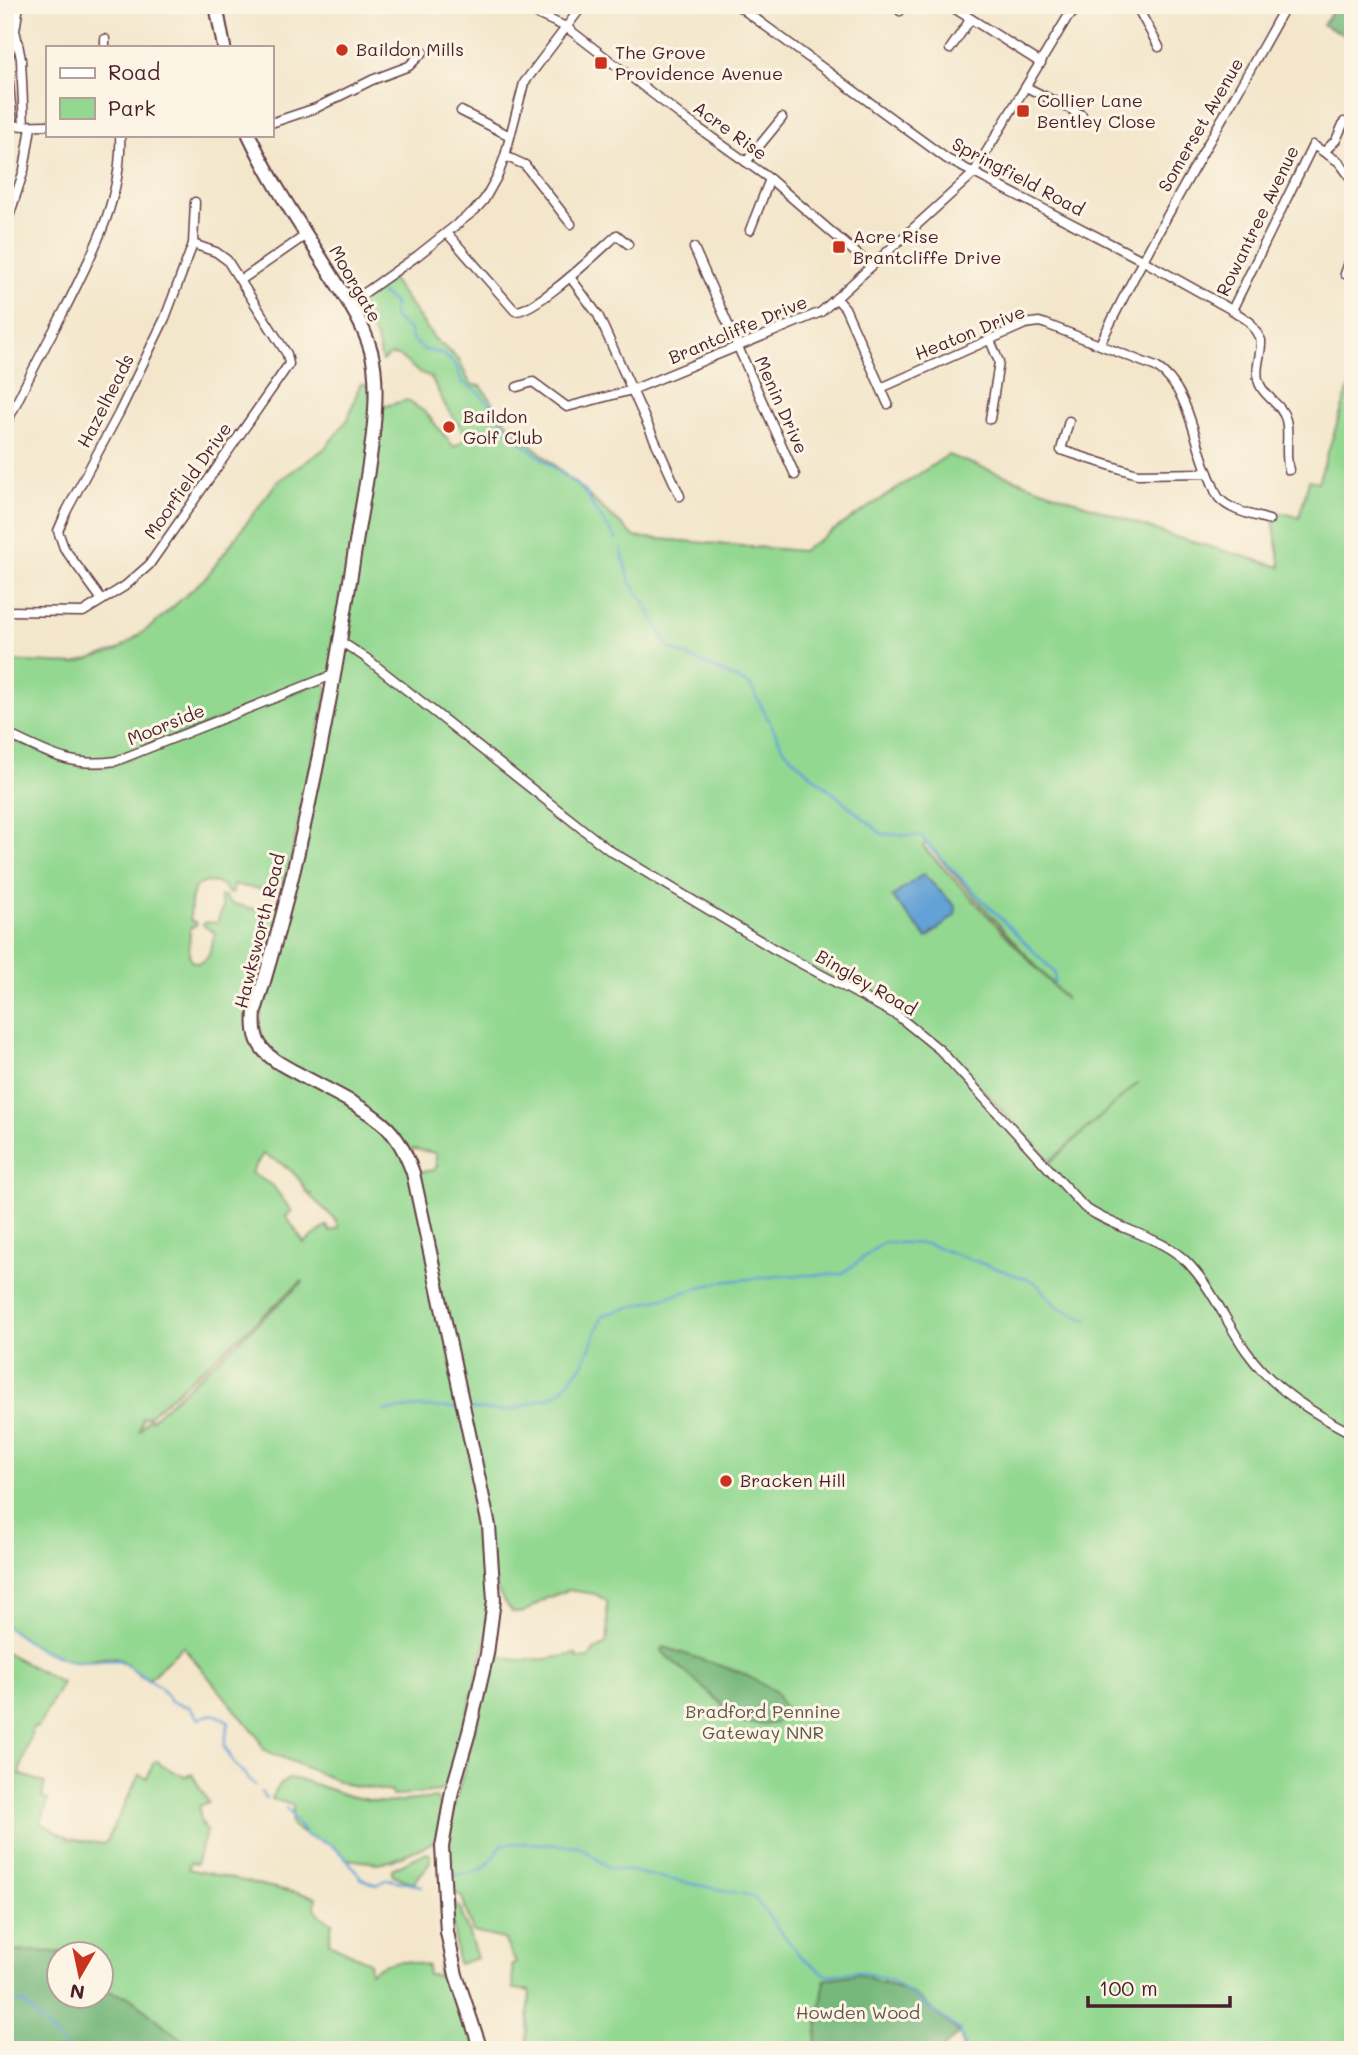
<svg xmlns="http://www.w3.org/2000/svg" width="1358" height="2055" font-family="Mali,sans-serif">
  <style>
    .green { fill: #93d891; stroke: #6e7c5e; stroke-width: 2; fill-rule: evenodd }
    .forest { fill: #76b87b; stroke: #606c53; stroke-width: 2 }
    .water { fill: #64a2d6; stroke: #576080; stroke-width: 2 }
    .lines { fill: none; stroke-linecap: round; stroke-linejoin: round }
    .stream { stroke: #64a2d6; stroke-width: 2.5 }
    .street-casing { stroke: #633d43; stroke-width: 11 }
    .secondary-casing { stroke: #633d43; stroke-width: 16 }
    .street { stroke: #fff; stroke-width: 8 }
    .secondary { stroke: #fff; stroke-width: 12 }
    .poi-dot { fill: #c8321e; stroke: #fcf5e5; stroke-width: 2.5 }
    .labels { text-anchor: middle; stroke-width: 6; stroke-linejoin: round; paint-order: stroke }
    .poi-label { font-size: 18px; fill: #4a1f2b; stroke: #fcf5e5; text-anchor: start }
    .street-label { font-size: 18px; fill: #4a1f2b; stroke: #fcf5e5 }
    .park-label { font-size: 18px; fill: #60564a; stroke: #fcf5e5 }
  </style>
  <rect width="100%" height="100%" fill="#fcf5e5"/>
  <filter id="ink" filterUnits="userSpaceOnUse"><feTurbulence type="fractalNoise" baseFrequency=".0143" numOctaves="2"/><feDisplacementMap in="SourceGraphic" scale="14" xChannelSelector="R" yChannelSelector="G"/><feConvolveMatrix kernelMatrix="1 2 1 2 8 2 1 2 1" color-interpolation-filters="sRGB"/></filter>
  <filter id="wash" filterUnits="userSpaceOnUse"><feTurbulence type="fractalNoise" baseFrequency=".00686" numOctaves="4" result="noise"/><feDisplacementMap in="SourceGraphic" scale="28" xChannelSelector="R" yChannelSelector="G"/><feGaussianBlur stdDeviation="1.57" result="paint"/><feColorMatrix in="noise" values="0 0 0 0 0 0 0 0 0 0 0 0 0 0 0 0 0 1.4 0 .05"/><feComposite in="paint" operator="in"/></filter>
  <g filter="url(#wash)">
    <rect width="100%" height="100%" fill="#f3e6cb"/>
    <!-- green -->
    <g class="green">
      <path d="M391 278 434 338 459 360 468 380 473 385 481 386 508 424 635 537 802 551 948 455 1172 536 1281 567 1272 513H1285L1299 518 1309 480 1318 482 1353 375V2050H963L960 2033 925 2003 912 1994 883 1982 881 1984 825 1980 814 2050H526L530 1991 514 1989 512 1965 516 1963 504 1939 473 1932 462 1897 449 1889 447 1845 454 1807 482 1704 492 1654 516 1660 547 1659 576 1654 578 1659 589 1658 594 1650 605 1645 608 1638 607 1601 595 1594 568 1590 547 1598 522 1613 512 1612 498 1592 489 1556 487 1636 450 1783 440 1791 392 1796V1792L345 1784 264 1750 257 1736 183 1646 148 1680C135 1676 131 1664 118 1659 104 1654 88 1664 74 1661 48 1657 26 1640 5 1626V737L77 765 105 767 198 733 320 682 325 684 328 689 286 882 261 889 234 885 232 894 228 893C223 880 206 880 195 887L191 900 190 920 197 923 196 925 190 928 189 953 191 961 198 963 204 961 209 954 215 933 203 925 205 922 217 923 223 906 219 897 224 896 230 903 257 910 279 901 282 905 249 1019C247 1049 259 1061 287 1065L265 1044 259 1024 263 1001 275 966 296 878 335 675 121 758 76 762 5 732V661L74 664 118 650 154 624 207 576 277 482 324 449 348 419 360 384 367 385 375 409 407 400 426 413 454 447 468 437 446 407 431 377 417 371 399 356 390 355 382 361 377 340 359 307 362 300ZM926 843 1065 998V999L923 846ZM943 1048 1050 1161 1139 1082 1046 1166ZM415 1149 435 1153 437 1166 434 1170 413 1173 405 1151ZM263 1154C284 1164 297 1171 307 1193L311 1194 309 1195 336 1220 339 1228 330 1232 327 1226 304 1243 286 1216 292 1212 273 1186 251 1173ZM302 1281 303 1282 151 1420 149 1418 139 1432 143 1418 149 1416Z"/>
      <path d="M5 1652 62 1683 38 1727 33 1728 19 1774 45 1783 42 1798 48 1800 41 1823 70 1839 103 1844 107 1841 139 1775 147 1778 154 1762 158 1761 162 1766 185 1777 192 1774 208 1802 199 1806 201 1825 204 1824 203 1829 207 1830 196 1864 190 1863 188 1869 316 1897 315 1908 321 1916 332 1923 329 1943 369 1962 370 1972C392 1959 404 1958 428 1966L427 1974 437 1976 439 1967 449 1970 477 2050H194L130 1997 102 1990V1954L5 1950Z"/>
      <path d="M288 1778 305 1781 349 1796 384 1803 436 1798C445 1810 440 1830 434 1842L391 1861 377 1863 347 1859 331 1845 307 1836 291 1825 293 1805 271 1799 279 1786Z"/>
      <path d="M425 1853 430 1854C432 1869 419 1872 413 1884L392 1874V1869Z"/>
      <path d="M452 1898 460 1908 477 1958 458 1964 450 1899Z"/>
    </g>
    <!-- forest -->
    <g class="forest">
      <path d="M1336 5H1353V39L1323 25Z"/>
      <path d="M664 1647 742 1673 776 1692 786 1712 775 1724H744L668 1657 662 1651Z"/>
      <path d="M5 1950 75 1953 60 1954V1996H102V1990L130 1997 194 2050H5Z"/>
      <path d="M858 1974 912 1994 960 2033 941 2050H814L825 1979Z"/>
    </g>
    <!-- water -->
    <path class="water" d="M923 874 956 907 955 915 927 938 892 897Z"/>
    <g class="lines">
      <!-- stream -->
      <g class="stream">
        <path d="M381 293 394 303 393 317 410 331 411 338 424 350 441 353 456 365 462 382 477 391 495 410 509 433 586 492 592 505 616 539"/>
        <path d="M621 549 630 582 642 598 669 648 750 685 784 749 800 765 882 834 922 836 926 843 1055 973 1054 983"/>
        <path d="M470 1409 508 1411 558 1394 583 1364 603 1315 720 1282 779 1276 842 1274 884 1242 927 1244 1035 1282 1055 1305 1088 1321"/>
        <path d="M384 1411 418 1407 460 1408"/>
        <path d="M5 1626 37 1648 74 1662 119 1660 161 1688 171 1702 189 1707 199 1719C212 1712 217 1714 229 1722L224 1746 234 1763 255 1785"/>
        <path d="M261 1792 266 1798"/>
        <path d="M286 1808 307 1836 331 1845 347 1859 361 1878 377 1885 387 1879 422 1886"/>
        <path d="M451 1875C482 1873 486 1871 502 1844L524 1843 579 1846 608 1867 753 1896 800 1956 827 1975 858 1971 890 1980 960 2030 966 2050"/>
        <path d="M5 1999 24 2003 68 2050"/>
      </g>
    </g>
  </g>
  <g filter="url(#ink)">
    <g class="lines">
      <!-- street casing -->
      <g class="street-casing">
        <g id="street">
          <path d="M517 5 566 27 683 117 770 179 871 266"/>
          <path d="M737 5 947 159 1142 260 1232 310 1250 322 1261 340C1262 353 1255 366 1258 379 1261 396 1282 403 1286 420 1290 436 1284 451 1289 470"/>
          <path d="M949 5 1041 63"/>
          <path d="M1136 5 1159 47"/>
          <path d="M900 11 904 5"/>
          <path d="M16 34 21 59 24 126"/>
          <path d="M105 39V47"/>
          <path d="M950 49 970 20"/>
          <path d="M1026 87 1082 115"/>
          <path d="M461 111 510 136"/>
          <path d="M271 123 316 108 372 80 409 66 423 52"/>
          <path d="M5 126 47 125"/>
          <path d="M13 126 7 63 15 31 19 5"/>
          <path d="M1324 152 1336 140 1344 122"/>
          <path d="M505 156 525 165 571 224"/>
          <path d="M746 162 782 118"/>
          <path d="M5 229 24 170 31 127"/>
          <path d="M750 230 770 179"/>
          <path d="M447 233 515 311C536 312 598 252 617 235L628 244"/>
          <path d="M694 248 795 475"/>
          <path d="M1345 274 1353 250"/>
          <path d="M570 277 598 315 680 496"/>
          <path d="M241 280 306 235"/>
          <path d="M836 298 845 308 888 404"/>
          <path d="M349 304 417 256 475 210 484 200 498 175 505 156 524 83 583 5"/>
          <path d="M1232 310 1313 145 1339 162 1353 181"/>
          <path d="M1100 344C1157 228 1224 118 1286 5"/>
          <path d="M517 387 533 382 567 407 632 390 821 312 973 174 1067 18 1077 10 1096 5"/>
          <path d="M881 388 1025 324 1039 322 1046 324 1156 367C1190 388 1194 444 1210 478 1213 484 1215 493 1219 498 1230 511 1254 515 1269 520"/>
          <path d="M990 419 999 362 990 340"/>
          <path d="M1069 421 1061 450 1137 474 1208 473"/>
          <path d="M5 427C24 386 45 346 66 307 93 253 123 197 120 135"/>
          <path d="M102 600 64 548 58 531 67 510 119 413 165 318 193 244 195 202"/>
          <path d="M5 611 83 612 125 586 149 565 289 364 287 354 227 260 216 252 193 244"/>
          <path d="M340 641 366 658 609 850 774 949 898 1016 940 1050 1084 1207C1116 1230 1160 1235 1188 1263 1212 1288 1227 1324 1247 1352 1273 1389 1313 1413 1353 1434"/>
          <path d="M5 733C47 752 69 768 116 761L335 674"/>
        </g>
      </g>
      <!-- secondary casing -->
      <g class="secondary-casing">
        <g id="secondary">
          <path d="M216 5 224 47"/>
          <path d="M249 135C271 181 297 220 324 263 341 291 362 319 371 351 384 396 366 482 358 530 333 692 304 854 255 1011 254 1024 254 1037 262 1048 271 1060 284 1066 297 1073 325 1089 357 1102 382 1123 398 1136 406 1154 413 1173L489 1526 494 1600 487 1654 469 1732 452 1791 442 1847 447 1932 456 1975 481 2050"/>
        </g>
      </g>
      <!-- street -->
      <use href="#street" class="street"/>
      <!-- secondary -->
      <use href="#secondary" class="secondary"/>
    </g>
  </g>
  <!-- markers -->
  <g class="poi-dot">
    <circle cx="342" cy="50" r="7"/>
    <rect x="594" y="56" width="14" height="14" rx="3.5"/>
    <rect x="1016" y="104" width="14" height="14" rx="3.5"/>
    <rect x="832" y="240" width="14" height="14" rx="3.5"/>
    <circle cx="449" cy="427" r="7"/>
    <circle cx="726" cy="1481" r="7"/>
  </g>
  <g class="labels">
    <!-- poi labels -->
    <g class="poi-label">
      <text x="356" y="56">Baildon Mills</text>
      <text x="615" y="59">The Grove<tspan x="615" dy="21">Providence Avenue</tspan></text>
      <text x="1037" y="107">Collier Lane<tspan x="1037" dy="21">Bentley Close</tspan></text>
      <text x="853" y="243">Acre Rise<tspan x="853" dy="21">Brantcliffe Drive</tspan></text>
      <text x="463" y="423">Baildon<tspan x="463" dy="21">Golf Club</tspan></text>
      <text x="740" y="1487">Bracken Hill</text>
    </g>
    <!-- street labels -->
    <g class="street-label">
      <text transform="translate(1201 125) rotate(-60)" y="6">Somerset Avenue</text>
      <text transform="translate(730 131) rotate(36)" y="6">Acre Rise</text>
      <text transform="translate(1018 177) rotate(28)" y="6">Springfield Road</text>
      <text transform="translate(1258 221) rotate(-64)" y="6">Rowantree Avenue</text>
      <text transform="translate(355 284) rotate(60)" y="6">Moorgate</text>
      <text transform="translate(738 330) rotate(-23)" y="6">Brantcliffe Drive</text>
      <text transform="translate(970 333) rotate(-22)" y="6">Heaton Drive</text>
      <text transform="translate(106 401) rotate(-63)" y="6">Hazelheads</text>
      <text transform="translate(781 405) rotate(66)" y="6">Menin Drive</text>
      <text transform="translate(188 481) rotate(-55)" y="6">Moorfield Drive</text>
      <text transform="translate(166 725) rotate(-22)" y="6">Moorside</text>
      <text transform="translate(260 931) rotate(-76)" y="6">Hawksworth Road</text>
      <text transform="translate(866 983) rotate(30)" y="6">Bingley Road</text>
    </g>
    <!-- park labels -->
    <g class="park-label">
      <text x="763" y="1718">Bradford Pennine<tspan x="763" dy="21">Gateway NNR</tspan></text>
      <text x="858" y="2019">Howden Wood</text>
    </g>
  </g>
  <!-- margin -->
  <rect width="1358" height="2055" fill="none" stroke="#fcf5e5" stroke-width="28"/>
  <!-- legend -->
  <rect x="46" y="46" width="228" height="91" fill="#fcf5e5" stroke="#b59f9b" stroke-width="2"/>
  <rect x="60" y="68" width="35" height="10" fill="#ffffff" stroke="#b59f9b" stroke-width="2"/>
  <text x="108" y="80" font-size="21" fill="#4a1f2b">Road</text>
  <rect x="60" y="98" width="35" height="21" fill="#93d891" stroke="#b59f9b" stroke-width="2"/>
  <text x="108" y="116" font-size="21" fill="#4a1f2b">Park</text>
  <!-- north arrow -->
  <g transform="translate(80 1975) rotate(189)"><circle r="33" fill="#fcf5e5" stroke="#b59f9b" stroke-width="2"/>
  <path d="M0-5L12 26L0 18L-12 26Z" fill="#c8321e"/>
  <text y="-10" font-size="19" font-weight="bold" text-anchor="middle" fill="#4a1f2b">N</text>
  </g>
  <!-- scale -->
  <path d="M1088 1996v10h142v-10" fill="none" stroke="#4a1f2b" stroke-width="3.5"/>
  <text x="1099" y="1996" font-size="21" fill="#4a1f2b" stroke="#fcf5e5" stroke-width="5" paint-order="stroke">100 m</text>
</svg>
